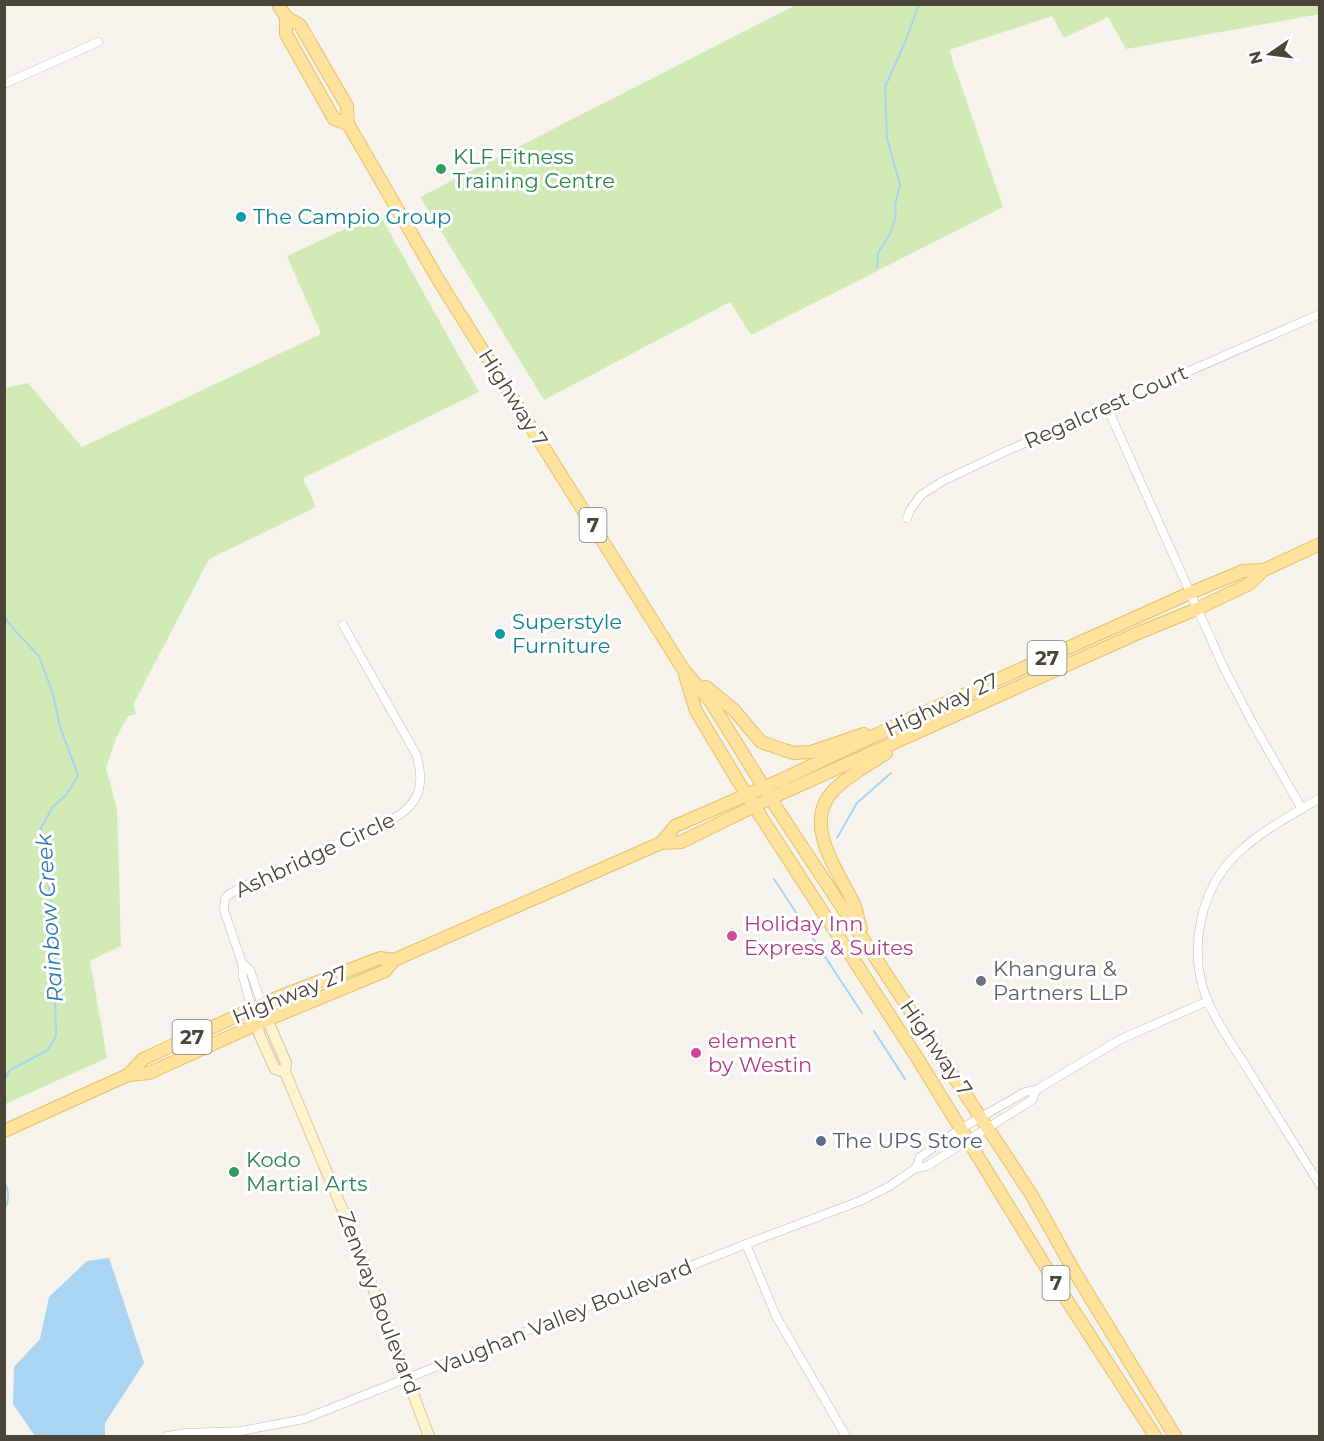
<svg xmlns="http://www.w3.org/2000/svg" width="1324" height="1441" font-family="Montserrat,sans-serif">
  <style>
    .green { fill: #d2eab5 }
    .water { fill: #a9d4f2 }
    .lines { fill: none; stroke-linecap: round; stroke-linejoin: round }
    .stream { stroke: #a9d4f2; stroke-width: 2 }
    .street-casing { stroke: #c2bbae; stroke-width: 9 }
    .secondary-casing { stroke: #d6c79b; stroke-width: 12 }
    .primary-casing { stroke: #e6c16a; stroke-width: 14 }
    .street { stroke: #fff; stroke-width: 8 }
    .secondary { stroke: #fff3cd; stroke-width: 10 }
    .primary { stroke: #ffe39c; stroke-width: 12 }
    .leisure-dot { fill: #2e9e5b; stroke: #fff; stroke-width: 2 }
    .culture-dot { fill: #0f9aa8; stroke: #fff; stroke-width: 2 }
    .hotel-dot { fill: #d1479c; stroke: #fff; stroke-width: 2 }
    .worship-dot { fill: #6b7280; stroke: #fff; stroke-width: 2 }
    .service-dot { fill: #5c6f8a; stroke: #fff; stroke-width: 2 }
    .labels { text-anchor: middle; stroke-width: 6; stroke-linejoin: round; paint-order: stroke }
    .shield { fill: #fff; stroke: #817c74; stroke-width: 1.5 }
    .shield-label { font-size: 20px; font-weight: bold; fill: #4b4439 }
    .leisure-label { font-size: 21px; fill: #27864d; stroke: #fff; text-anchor: start }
    .culture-label { font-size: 21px; fill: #0d838f; stroke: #fff; text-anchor: start }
    .street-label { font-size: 21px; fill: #4b4439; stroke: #fff }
    .hotel-label { font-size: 21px; fill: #b23c85; stroke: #fff; text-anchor: start }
    .worship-label { font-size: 21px; fill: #5b616d; stroke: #fff; text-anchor: start }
    .service-label { font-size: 21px; fill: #4e5e75; stroke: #fff; text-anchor: start }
    .water-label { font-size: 22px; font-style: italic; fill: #2e7ab2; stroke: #fff }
  </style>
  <rect width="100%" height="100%" fill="#f6f3ec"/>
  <!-- green -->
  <g class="green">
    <path d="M796 5 1319 4 1320 14 1126 49 1108 17 1064 38 1052 16 949 50 1003 207 751 335 730 302 544 400 420 197Z"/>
    <path d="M379 213 479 392 303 478 316 507 209 559 133 705 136 714 128 716 116 738 106 768 117 809 121 946 90 961 107 1058 5 1104V388L28 383 82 447 321 334 287 256Z"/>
  </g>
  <!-- water -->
  <path class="water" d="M109 1258 144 1363 105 1423V1436H35L13 1404 14 1367 40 1339 49 1297 87 1261Z"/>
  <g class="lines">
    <!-- stream -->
    <g class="stream">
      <path d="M877 267 878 253 890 234 896 216 895 205 900 185 887 138 885 87 906 40 919 4"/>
      <path d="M4 617 18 634 39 656 53 694 60 727 78 775 67 794 52 808 41 828 53 919 56 1036 48 1050 10 1070 4 1080"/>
      <path d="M837 838 857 803 891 773"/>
      <path d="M774 879 862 1013"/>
      <path d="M874 1031 905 1079"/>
      <path d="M4 1180C8 1190 11 1199 4 1209"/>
    </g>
    <!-- street casing -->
    <g class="street-casing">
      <g id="street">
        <path d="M4 84 98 42"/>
        <path d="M1107 407 1223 666 1252 722 1302 809"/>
        <path d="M907 518 910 510 921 495 943 481 1002 453 1320 314"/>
        <path d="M1320 798C1293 814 1263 830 1240 851 1199 888 1187 952 1208 1002 1221 1031 1241 1057 1257 1084 1278 1118 1299 1151 1320 1185"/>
        <path d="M242 963 250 970 267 1019"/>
        <path d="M252 1009 243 977 242 963 224 910 225 899 228 895 240 888 394 818C421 803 425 782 416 754L343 625"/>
        <path d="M916 1168 920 1157 960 1129 1025 1092 1036 1090 1121 1039 1208 1001"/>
        <path d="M746 1244 776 1316 846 1436"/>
        <path d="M167 1436 186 1433 241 1431 304 1419 746 1244 860 1201 888 1187 916 1168 927 1166 1032 1100 1036 1090"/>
      </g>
    </g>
    <!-- secondary casing -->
    <g class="secondary-casing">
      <g id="secondary">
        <path d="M252 1009 260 1036 275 1069 285 1072"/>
        <path d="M267 1019 286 1063 285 1072 351 1230 429 1436"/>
      </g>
    </g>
    <!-- primary casing -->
    <g class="primary-casing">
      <g id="primary">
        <path d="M278 4 286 17 300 25 347 106 348 124 439 281 683 669 711 702 776 807 1031 1194 1074 1271 1175 1436"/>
        <path d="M286 17V34L334 119 348 124"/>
        <path d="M685 675 696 711 741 786 916 1056 1057 1285 1155 1436"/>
        <path d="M706 687 734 710 761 742 784 750 794 753 811 752 864 734"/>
        <path d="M661 843 675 826 781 780 903 722 1190 593 1243 571 1264 570"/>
        <path d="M861 929C858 920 857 910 853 902 838 871 802 824 833 791 847 776 869 765 886 753"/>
        <path d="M128 1075 143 1059 276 998 380 958 394 960"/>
        <path d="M4 1131 128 1075 149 1073 257 1024 385 971 394 960 661 843 681 842 771 798 1136 634 1197 609 1249 584 1264 570 1320 544"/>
      </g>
    </g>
    <!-- street -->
    <use href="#street" class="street"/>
    <!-- secondary -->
    <use href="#secondary" class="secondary"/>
    <!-- primary -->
    <use href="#primary" class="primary"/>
  </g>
  <!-- markers -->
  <g class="leisure-dot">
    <circle cx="441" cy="169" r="6"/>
    <circle cx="234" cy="1172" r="6"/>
  </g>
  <g class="culture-dot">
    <circle cx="241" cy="217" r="6"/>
    <circle cx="500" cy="634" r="6"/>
  </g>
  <g class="hotel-dot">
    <circle cx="732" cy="936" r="6"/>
    <circle cx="696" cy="1053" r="6"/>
  </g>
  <circle class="worship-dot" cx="981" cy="981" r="6"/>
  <circle class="service-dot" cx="821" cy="1141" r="6"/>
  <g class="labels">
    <!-- shield labels -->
    <g class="shield">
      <rect x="579.5" y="508" width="27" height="34" rx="4.5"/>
      <rect x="1027.5" y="641" width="39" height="34" rx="4.5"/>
      <rect x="172.5" y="1020" width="39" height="34" rx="4.5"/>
      <rect x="1042.5" y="1266" width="27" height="34" rx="4.5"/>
    </g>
    <g class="shield-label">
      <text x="593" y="532">7</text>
      <text x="1047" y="665">27</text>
      <text x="192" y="1044">27</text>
      <text x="1056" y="1290">7</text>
    </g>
    <!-- leisure labels -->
    <g class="leisure-label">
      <text x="453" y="164">KLF Fitness<tspan x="453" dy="24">Training Centre</tspan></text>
      <text x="246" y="1167">Kodo<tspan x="246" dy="24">Martial Arts</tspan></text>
    </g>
    <!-- culture labels -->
    <g class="culture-label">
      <text x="253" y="224">The Campio Group</text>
      <text x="512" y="629">Superstyle<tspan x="512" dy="24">Furniture</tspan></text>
    </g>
    <!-- street labels -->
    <g class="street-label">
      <text transform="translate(513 398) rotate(58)" y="7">Highway 7</text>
      <text transform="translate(1106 407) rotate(-24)" y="7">Regalcrest Court</text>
      <text transform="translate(942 705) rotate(-25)" y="7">Highway 27</text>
      <text transform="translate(315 855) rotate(-25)" y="7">Ashbridge Circle</text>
      <text transform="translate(290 995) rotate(-22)" y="7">Highway 27</text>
      <text transform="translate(936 1048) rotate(56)" y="7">Highway 7</text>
      <text transform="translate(379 1303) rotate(69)" y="7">Zenway Boulevard</text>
      <text transform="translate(564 1317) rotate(-22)" y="7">Vaughan Valley Boulevard</text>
    </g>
    <!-- hotel labels -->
    <g class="hotel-label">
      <text x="744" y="931">Holiday Inn<tspan x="744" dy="24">Express &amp; Suites</tspan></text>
      <text x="708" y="1048">element<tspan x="708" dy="24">by Westin</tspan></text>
    </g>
    <!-- worship labels -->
    <g class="worship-label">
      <text x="993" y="976">Khangura &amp;<tspan x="993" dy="24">Partners LLP</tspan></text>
    </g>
    <!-- service labels -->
    <g class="service-label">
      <text x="833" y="1148">The UPS Store</text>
    </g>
    <!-- water labels -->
    <g class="water-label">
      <text transform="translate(49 918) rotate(-94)" y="8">Rainbow Creek</text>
    </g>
  </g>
  <!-- border -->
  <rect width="1324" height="1441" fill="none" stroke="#4b4439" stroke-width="12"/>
  <!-- north arrow -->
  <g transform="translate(1270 54) rotate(256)" stroke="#ffffff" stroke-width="4.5" paint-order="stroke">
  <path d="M0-4.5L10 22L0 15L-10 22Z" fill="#4b4439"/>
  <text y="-9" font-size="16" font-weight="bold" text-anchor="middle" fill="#4b4439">N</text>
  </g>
</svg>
